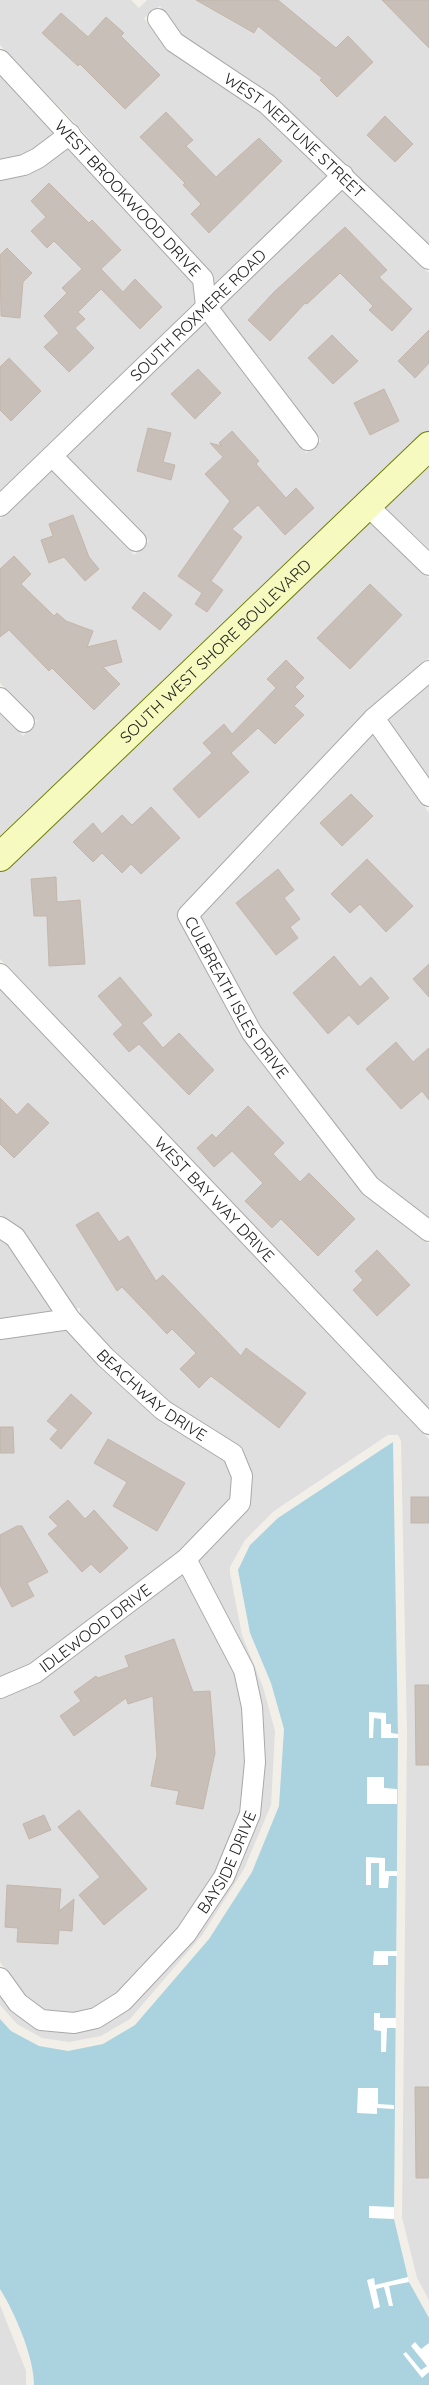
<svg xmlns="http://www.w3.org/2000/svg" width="429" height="2385" font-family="Quicksand,sans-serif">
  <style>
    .residential { fill: #e0dfdf }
    .water { fill: #aad3df }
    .pier { fill: #fff }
    .building { fill: #c7bfb8; stroke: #c4b6ab }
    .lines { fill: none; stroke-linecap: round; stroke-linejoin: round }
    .street-casing { stroke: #a9a9a9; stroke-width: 22 }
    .secondary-casing { stroke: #707d05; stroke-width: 30 }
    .street { stroke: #fff; stroke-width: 20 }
    .secondary { stroke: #f7fabf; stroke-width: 28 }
    .labels { text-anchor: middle; stroke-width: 4.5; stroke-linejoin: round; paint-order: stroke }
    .street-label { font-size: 16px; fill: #222; stroke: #fff }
  </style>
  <rect width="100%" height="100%" fill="#f2efe9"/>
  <!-- residential -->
  <g class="residential">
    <path d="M0 0H131L139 8 147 0H429V244L275 97 182 35 160 6 144 18 166 49 261 112 329 176 213 286 210 272 73 121 0 45Z"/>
    <path d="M0 75 56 134 34 150 0 161Z"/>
    <path d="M68 147 193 284 195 303 0 493V181Z"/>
    <path d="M342 188 429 273V433L0 845V712L23 736 37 721 0 683V519L51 469 134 555 149 541 66 455 204 321 306 453 321 441 219 306Z"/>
    <path d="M429 459V549L381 504Z"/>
    <path d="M366 518 429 578V658L361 717 181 909 179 920 244 1040 363 1194 429 1244V1409L0 959V870Z"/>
    <path d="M429 683V778L387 719Z"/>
    <path d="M372 734 429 813V1218L377 1179 261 1027 200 916Z"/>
    <path d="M0 989 429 1439V2300L417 2278 402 2217 407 1733 401 1441 398 1435H388L274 1511 245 1540 230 1567V1573L242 1635 263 1687 275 1731 271 1805 244 1869 203 1934 130 2019 101 2036 69 2042 42 2038 17 2024 0 2005V1995L10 2009 35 2028 75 2032 127 2009 259 1814 265 1760 262 1706 232 1628 199 1561 252 1476 251 1472 239 1445 170 1402 112 1350 80 1315V1308L76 1309 21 1229 0 1215Z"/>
    <path d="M0 1240 8 1245 53 1312 0 1320Z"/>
    <path d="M66 1330 98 1365 156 1418 225 1461 232 1479 230 1500 181 1552 31 1665 0 1678V1339Z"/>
    <path d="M182 1574 234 1674 242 1710 246 1763 240 1813 216 1874 178 1929 117 1994 93 2008 74 2013 45 2010 26 1996 0 1962V1698L38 1682Z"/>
    <path d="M0 2305 26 2371V2385H0Z"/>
  </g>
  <!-- water -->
  <path class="water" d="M393 1442 398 1738 394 2219 409 2282 429 2318V2385H34C34 2357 15 2313 0 2289V2019L11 2031 39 2046 68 2051 103 2044 135 2025 209 1939 252 1872 279 1806 284 1729 271 1683 250 1633 238 1570 250 1545 278 1518Z"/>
  <!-- pier -->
  <g class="pier">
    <path d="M369 1712 386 1713V1724H391V1733L398 1734V1738H381V1719L374 1718 373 1738H369Z"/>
    <path d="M367 1777H384V1788L397 1789V1804H367Z"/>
    <path d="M366 1857 385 1858V1871H397V1876H389L388 1888H379V1863H371V1885H366Z"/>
    <path d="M374 1951H397V1956H388V1965H373Z"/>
    <path d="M374 2013H380V2018H396V2028H387L386 2052H381V2031L374 2030Z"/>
    <path d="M358 2088H378V2104L394 2105V2109L377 2108V2114L357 2113Z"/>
    <path d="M369 2206 394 2207V2219L369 2218Z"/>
    <path d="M408 2277 409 2282 389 2286 393 2306H389L384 2287 376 2289 380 2307 374 2309 367 2280 374 2278 375 2285Z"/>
    <path d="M415 2342 421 2349 429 2343V2372L422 2378 403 2354 406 2352 421 2370 427 2366 411 2346Z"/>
  </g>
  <!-- building -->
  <g class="building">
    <path d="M196 0H278L336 48 348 36 373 62 337 97 320 80 322 78 258 26 254 33Z"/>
    <path d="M382 0H429V48Z"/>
    <path d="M61 13 88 37 106 17 124 33 121 36 160 75 125 109 80 64 78 66 42 33Z"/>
    <path d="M166 112 193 140 186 146 216 177 259 138 282 161 209 233 191 214 201 204 183 185 185 183 140 137Z"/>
    <path d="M385 116 413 144 395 162 367 135Z"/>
    <path d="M49 183 89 223 92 220 121 250 101 269 123 292 135 279 162 307 140 329 101 289 78 312 85 319 75 328 94 348 69 372 44 347 59 333 44 316 67 293 62 288 82 269 54 241 47 248 31 231 46 217 31 201Z"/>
    <path d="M345 227 387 270 379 277 412 309 392 331 369 310 373 306 340 273 307 304 305 303 270 341 248 320 274 292Z"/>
    <path d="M7 248 32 273 23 282 20 318 1 316 0 255Z"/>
    <path d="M429 330V363L415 378 398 361Z"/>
    <path d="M332 335 358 361 333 384 308 358Z"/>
    <path d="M9 358 41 391 11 421 0 410V367Z"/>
    <path d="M198 369 221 393 195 419 171 394Z"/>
    <path d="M384 389 399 421 370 435 354 403Z"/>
    <path d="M148 428 171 433 163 462 175 465 171 480 137 471Z"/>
    <path d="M232 431 259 461 256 464 286 498 296 488 314 508 285 535 258 505 232 529 242 537 211 581 223 590 207 612 195 604 202 593 178 576 230 501 205 474 223 457 210 443 222 446 219 443Z"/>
    <path d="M73 515 89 557 99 569 85 581 64 557 49 563 41 540 53 536 49 524Z"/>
    <path d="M14 556 31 574 21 584 54 616 57 613 66 621 93 631 87 647 116 640 122 662 103 667 120 684 94 710 52 668 49 671 9 630 0 637V569Z"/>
    <path d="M370 584 402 615 350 669 317 638Z"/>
    <path d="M144 592 172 615 160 630 132 608Z"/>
    <path d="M286 660 304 678 295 687 304 696 294 706 304 715 275 744 258 728 231 753 249 772 199 818 173 789 212 753 203 743 224 724 232 734 276 688 267 679Z"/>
    <path d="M351 794 373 816 342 846 320 823Z"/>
    <path d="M151 807 180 838 141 874 131 864 122 873 102 853 93 862 73 842 93 823 102 834 122 815 132 825Z"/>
    <path d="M367 859 413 906 386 932 360 904 350 913 331 894Z"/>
    <path d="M278 869 294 890 284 898 300 919 290 927 298 938 276 955 236 903Z"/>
    <path d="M56 877 57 902 80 900 85 964 49 966 47 916H34L31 879Z"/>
    <path d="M334 956 360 987 371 977 389 998 358 1025 349 1015 328 1034 293 993Z"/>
    <path d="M429 964V997L413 979Z"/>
    <path d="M120 977 152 1015 142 1023 163 1048 179 1033 214 1070 189 1095 139 1044 129 1052 113 1034 123 1025 98 996Z"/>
    <path d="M396 1042 413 1062 429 1048V1100L422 1091 401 1109 366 1069Z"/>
    <path d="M0 1098 17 1115 28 1103 49 1123 14 1158 0 1144Z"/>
    <path d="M248 1106 284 1143 273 1154 300 1182 309 1173 355 1219 318 1256 281 1219 272 1228 245 1201 263 1183 232 1151 214 1167 197 1148 212 1134 216 1138Z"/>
    <path d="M98 1212 119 1242 128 1236 156 1281 163 1275 241 1356 246 1348 306 1393 279 1428 211 1376 199 1388 180 1369 196 1353 172 1329 167 1334 122 1287 117 1291 76 1225Z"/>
    <path d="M377 1250 410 1285 377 1316 353 1290 363 1280 355 1271Z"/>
    <path d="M71 1394 92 1413 61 1449 50 1439 58 1430 47 1421Z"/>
    <path d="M0 1427H13L14 1453H0Z"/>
    <path d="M108 1439 185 1483 157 1531 113 1506 127 1482 94 1463Z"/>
    <rect x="411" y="1497" width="18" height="26"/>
    <path d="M68 1500 85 1519 94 1510 128 1548 100 1573 91 1564 82 1572 48 1534 58 1526 49 1517Z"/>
    <path d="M17 1526H22L48 1572 27 1583 34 1596 12 1607 0 1585V1535Z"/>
    <path d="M174 1639 193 1692 210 1691 215 1753 203 1809 176 1804 179 1791 151 1786 157 1755 153 1696 128 1704 126 1698 74 1736 60 1716 81 1701 74 1692 96 1676 98 1678 129 1667 125 1656Z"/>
    <path d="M415 1685H429V1765H416Z"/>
    <path d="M79 1810 147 1889 104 1925 79 1895 100 1877 58 1827Z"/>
    <path d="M44 1815 51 1830 29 1839 23 1824Z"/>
    <path d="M7 1885 61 1889 59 1911 74 1899 72 1931 59 1930 58 1944 17 1942 18 1928 5 1927Z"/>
    <path d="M415 2087H429V2178H416Z"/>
  </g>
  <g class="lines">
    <!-- street casing -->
    <g class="street-casing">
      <g id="street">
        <path id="s1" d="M158 19 174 42 267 104 429 259"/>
        <path id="s2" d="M0 60 203 279 206 306 308 440"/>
        <path d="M0 170 24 165 38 158 70 134"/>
        <path d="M52 456 136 541"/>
        <path d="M367 505 429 565"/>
        <path id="s3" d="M0 506 343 175"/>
        <path id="s4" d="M429 671 374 718 188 915 252 1033 370 1186 429 1231"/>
        <path d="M0 698 24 722"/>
        <path d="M374 718 429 796"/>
        <path id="s5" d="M0 974 429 1424"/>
        <path id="s6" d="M0 1227 15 1237 70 1319 105 1357 163 1410 233 1454 242 1476 240 1503 186 1559 35 1673 0 1688"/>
        <path d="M0 1329 70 1319"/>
        <path id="s7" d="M0 1978 18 2003 41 2020 74 2023 96 2018 123 2001 186 1934 224 1877 250 1814 255 1762 252 1707 244 1670 186 1559"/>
      </g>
    </g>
    <!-- secondary casing -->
    <g class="secondary-casing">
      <g id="secondary">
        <path id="s8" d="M0 857 429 446"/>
      </g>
    </g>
    <!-- street -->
    <use href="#street" class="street"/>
    <!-- secondary -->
    <use href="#secondary" class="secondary"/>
  </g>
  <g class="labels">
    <!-- street labels -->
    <g class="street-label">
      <text dy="6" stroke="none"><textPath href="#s1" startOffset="181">WEST NEPTUNE STREET</textPath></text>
      <text dy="6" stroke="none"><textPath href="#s2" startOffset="188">WEST BROOKWOOD DRIVE</textPath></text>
      <text dy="6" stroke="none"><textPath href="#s3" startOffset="275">SOUTH ROXMERE ROAD</textPath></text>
      <text dy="6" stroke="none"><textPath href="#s8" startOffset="298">SOUTH WEST SHORE BOULEVARD</textPath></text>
      <text dy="6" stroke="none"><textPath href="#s4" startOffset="439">CULBREATH ISLES DRIVE</textPath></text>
      <text dy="6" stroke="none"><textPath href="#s5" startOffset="311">WEST BAY WAY DRIVE</textPath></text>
      <text dy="6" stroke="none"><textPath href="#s6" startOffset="229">BEACHWAY DRIVE</textPath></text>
      <text transform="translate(95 1628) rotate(-37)" y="6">IDLEWOOD DRIVE</text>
      <text dy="6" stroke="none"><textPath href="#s7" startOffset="322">BAYSIDE DRIVE</textPath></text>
    </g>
  </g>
</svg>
